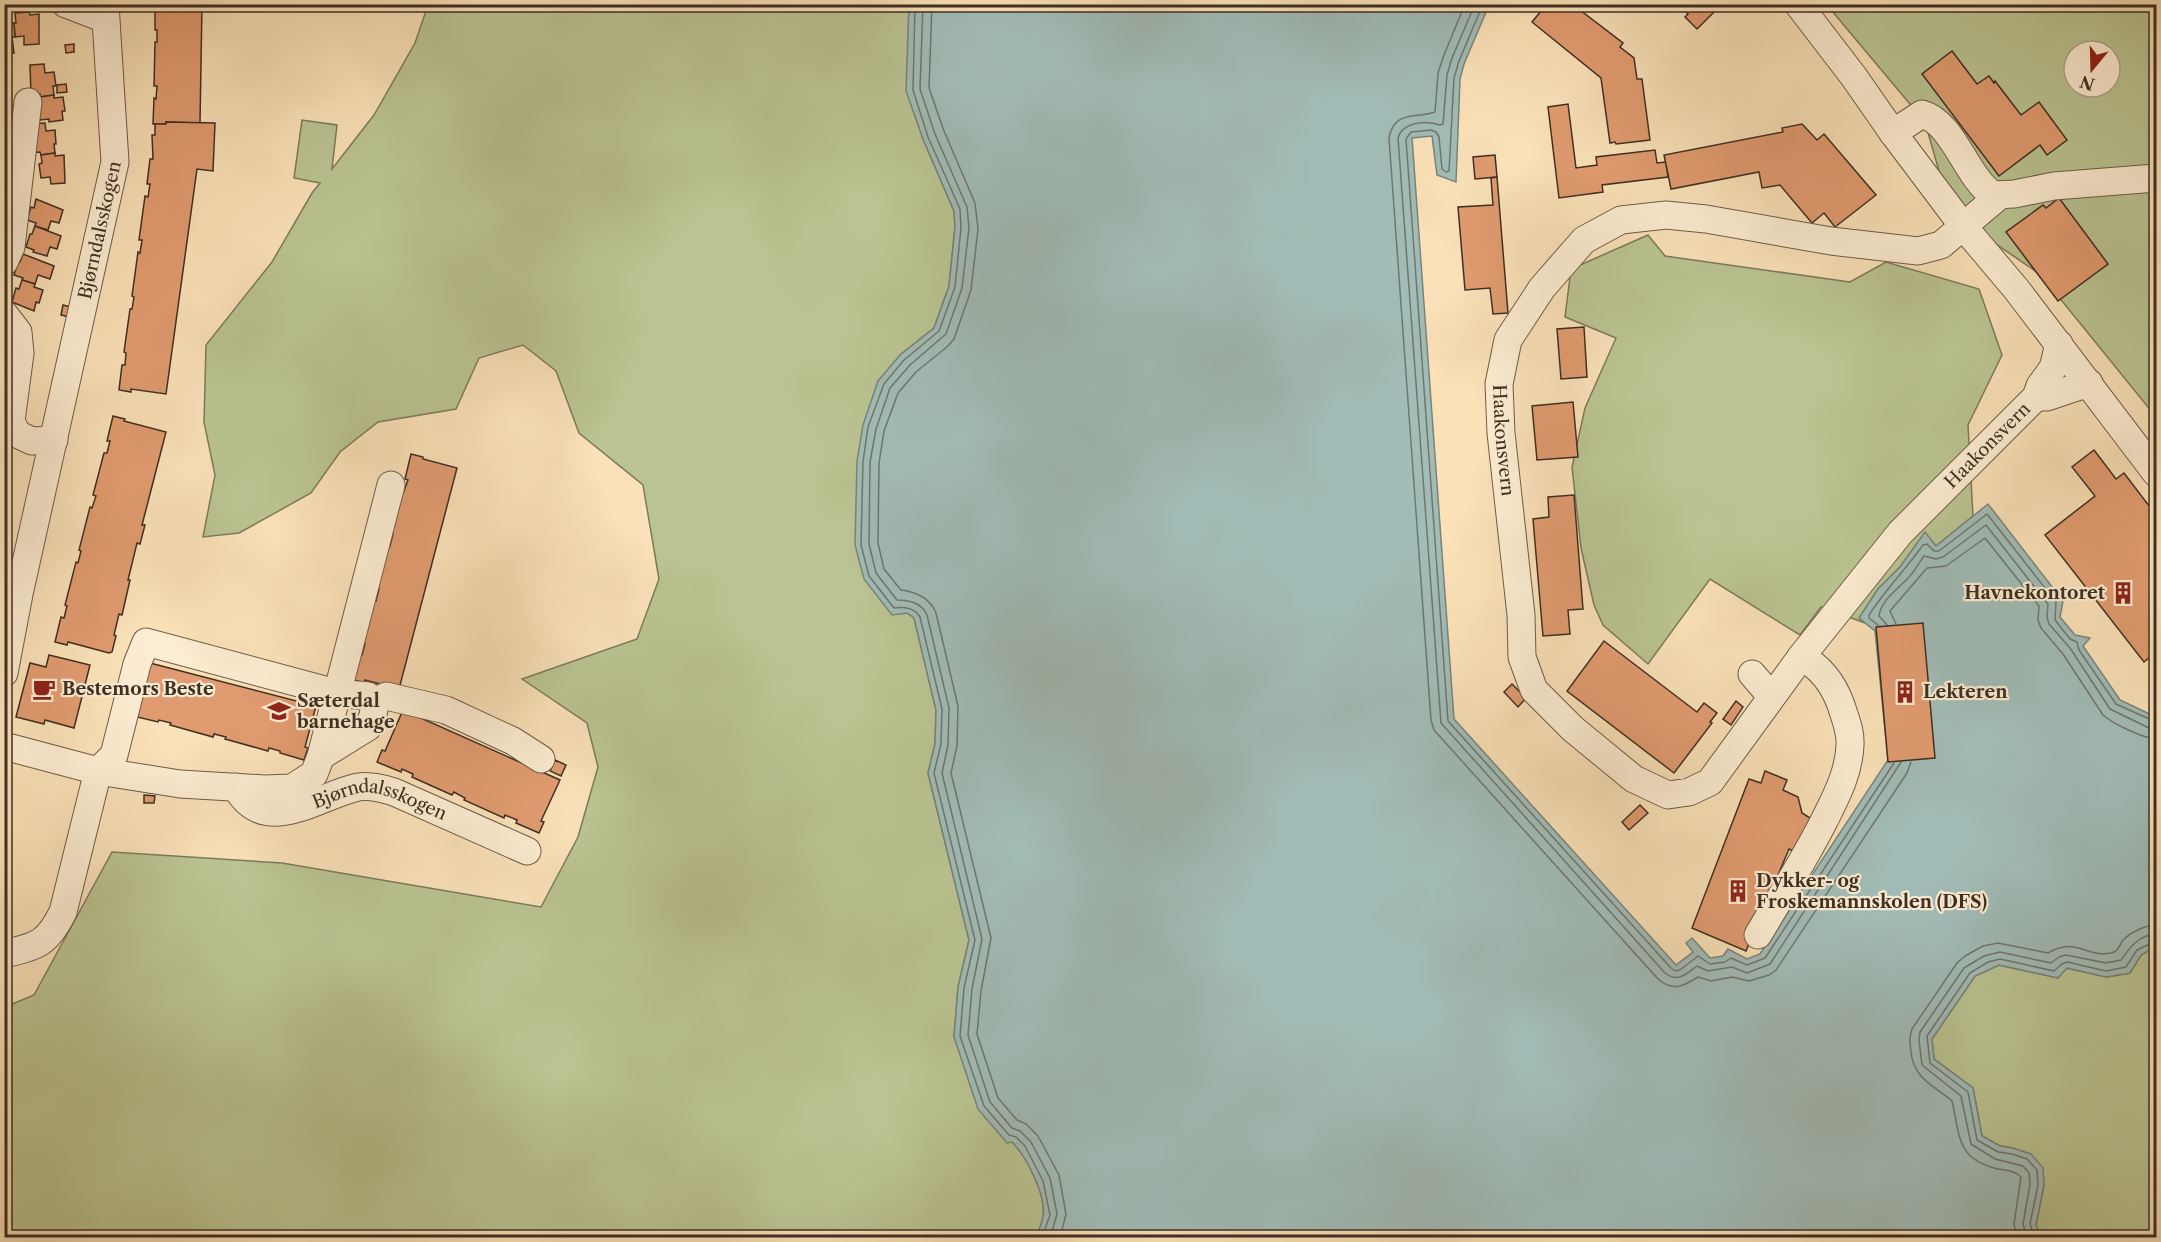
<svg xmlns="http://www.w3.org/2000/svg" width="2161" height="1242" font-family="'Libre Caslon Text',serif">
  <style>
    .green { fill: #bac492; stroke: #7c7a5b; stroke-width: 1.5; fill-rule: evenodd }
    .water { fill: #a1bcb7; stroke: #79847c; stroke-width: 1.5 }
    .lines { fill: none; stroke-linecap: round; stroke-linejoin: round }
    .shore { stroke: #70766e; stroke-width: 1.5 }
    .building { fill: #e19b70; stroke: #3e2f24; stroke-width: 1.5 }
    .minor-casing { stroke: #6d5c49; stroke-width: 29 }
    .minor { stroke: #fcecd1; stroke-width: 27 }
    .labels { text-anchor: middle; stroke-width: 4.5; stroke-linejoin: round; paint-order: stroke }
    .street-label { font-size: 18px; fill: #3e2f24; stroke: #fcecd1 }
    .poi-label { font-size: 18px; font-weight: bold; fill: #3e2f24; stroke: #fcecd1; text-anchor: start }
  </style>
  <rect width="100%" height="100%" fill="#fae1b8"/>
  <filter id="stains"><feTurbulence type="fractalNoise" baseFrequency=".00333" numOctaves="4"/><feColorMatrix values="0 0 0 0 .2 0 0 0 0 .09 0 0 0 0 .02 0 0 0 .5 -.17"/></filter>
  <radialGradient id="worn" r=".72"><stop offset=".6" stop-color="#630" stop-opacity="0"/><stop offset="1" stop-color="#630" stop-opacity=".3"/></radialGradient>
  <!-- green -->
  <g class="green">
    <path d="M428 5H909L907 91 923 139 954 211 955 227 949 286 934 328 900 355V613H907L914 618 936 710 935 744 928 773 969 940 958 987 954 1037 1012 1142C1026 1156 1047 1196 1043 1217 1042 1223 1039 1229 1037 1235L1032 1238H5V1007L34 995 112 852 282 863 541 907 578 837 598 767 587 723 522 679 637 639 659 579 643 485 579 433 556 371 523 345 479 358 456 409 378 422 340 452 311 493 239 533 203 537 215 475 204 422 206 345 272 262 312 193 320 183 294 178 302 120 337 125 332 169 374 115 415 43Z"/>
    <path d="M1827 5H2156V417L2041 275 1951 213 1925 122ZM2074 51H2110V87H2074Z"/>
    <path d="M1648 235 1665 256 1850 282 1886 262 1979 289 2002 355 1968 425 1973 516 1936 546 1925 533 1900 567 1878 589 1859 618 1865 623 1821 607 1800 635 1710 579 1648 664 1603 625 1594 605 1581 548 1572 467 1585 408 1616 338 1565 317 1571 269Z"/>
    <path d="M2156 946V1237H2041L2036 1225 2044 1185 2013 1148 2000 1146 1982 1136 1973 1088 1934 1059 1932 1039 1975 976 1999 965 2058 978 2066 968 2107 977 2130 973 2141 955Z"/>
  </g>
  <!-- water -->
  <path class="water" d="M909 5H1489L1464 64 1460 79 1456 182 1437 175 1432 136 1412 138 1454 719 1676 965 1693 952 1686 943 1692 938 1710 958 1723 956 1728 949 1747 959 1760 954 1888 760 1875 631 1859 618 1878 589 1900 567 1925 532 1936 546 1988 504 2063 601 2060 617 2075 635 2090 638 2083 646 2120 700 2156 717V946L2141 955 2130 973 2106 977 2067 968 2058 978 1999 965 1975 976 1932 1039 1934 1059 1973 1088 1982 1136 2000 1146 2013 1148 2031 1154 2043 1168 2044 1185 2036 1225 2041 1237H1032L1037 1235C1039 1229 1042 1223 1043 1216 1047 1196 1026 1156 1012 1142L1007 1143 978 1109 954 1037 958 987 969 940 928 773 935 744 936 710 914 618 907 613 892 615 864 579 855 545 857 461 863 425 878 381 900 355 934 328 949 286 955 227 954 211 923 139 906 91Z"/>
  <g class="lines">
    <!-- shore -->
    <g class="shore">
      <path d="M915 4 913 90 928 137 960 209 961 228 955 287 939 331 904 360 884 384 868 427 863 462 861 545 869 576 894 608C904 607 914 607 920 617L942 709 941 744 934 773 975 940 964 988 960 1036 984 1106 1009 1135 1016 1137 1025 1146 1043 1181 1050 1215 1042 1238"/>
      <path d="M923 4 920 89 935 134 967 207 969 228 962 288 946 334 910 365 890 388 876 429 870 462 869 544 876 573 897 600C910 600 922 603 927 615L949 708 948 745 942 773 982 939 972 989 968 1035 990 1102 1012 1128 1020 1131 1031 1142 1050 1178 1057 1214 1050 1238"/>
      <path d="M932 4 929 88 944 131 975 203 978 229 971 290 954 339 948 346 916 372 898 393 884 431 879 463 878 543 884 569 901 590C917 592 930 598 936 613L958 706 957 746 951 773 991 938 981 991 977 1034 998 1098 1017 1120 1026 1124 1038 1136 1059 1175 1066 1214 1060 1238"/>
      <path d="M1465 4 1444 55 1438 73 1435 112C1415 119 1394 110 1389 138L1431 720 1434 730 1658 979C1673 992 1684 986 1698 977L1711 981 1732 977 1749 981 1769 975 1776 970 1907 773 1911 762"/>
      <path d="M1475 4 1452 58 1447 75 1443 124 1440 125C1426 120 1402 122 1398 138L1441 723 1665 973C1678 983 1686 974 1697 966L1708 971 1732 967 1747 973 1770 964 1901 762"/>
      <path d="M1483 4 1459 61 1454 78 1449 171 1446 172 1442 169 1439 137 1436 132 1431 130 1411 132 1406 139 1448 721 1671 968 1675 971 1680 970 1698 956 1710 964 1725 962 1731 958 1747 965 1765 958 1894 763"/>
      <path d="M1896 624 1890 611 1927 568 1946 566 1985 538 2039 606 2038 620 2041 628 2063 654 2103 715C2113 724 2143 738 2156 739"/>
      <path d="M1878 625 1869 618V615C1885 590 1906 569 1923 545L1927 544 1934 551H1939L1987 514 2056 602 2055 620 2070 639 2077 642 2079 650 2116 704 2156 722"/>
      <path d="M1887 625 1879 616C1881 600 1898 589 1909 577 1915 571 1919 563 1924 556L1936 559 1943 557 1986 525 2048 604 2047 617 2049 624 2070 648 2110 709 2149 728 2156 730"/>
      <path d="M2017 1238 2014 1224 2021 1177C2013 1169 2004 1171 1994 1168 1955 1157 1960 1133 1952 1101 1933 1085 1914 1079 1911 1052 1910 1044 1909 1037 1912 1029L1957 963 1965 956 1983 946 1998 943 2048 953C2076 936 2086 958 2111 953 2118 952 2119 946 2123 940 2131 932 2146 925 2156 925"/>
      <path d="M2027 1238 2023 1224 2030 1184 2029 1173 2023 1166 1995 1159 1971 1144 1961 1096 1922 1065 1919 1040 1920 1032 1964 968 1984 956 2000 952 2051 963 2059 957 2066 955 2106 963 2121 960C2130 947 2139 935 2156 934"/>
      <path d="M2035 1238 2030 1224 2038 1185 2037 1170 2027 1159 2012 1154 1998 1152 1977 1140 1968 1092 1930 1063 1927 1036 1970 973 1988 962 2000 959 2054 971 2062 964 2067 962 2106 971 2126 967 2137 950 2156 941"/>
    </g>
  </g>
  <!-- building -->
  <g class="building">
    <path d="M155 4H202L200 123 166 122V124H153L154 98 156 99 157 86H154L155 42H157V30H155Z"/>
    <path d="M1547 4H1572L1623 43 1620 47 1634 58 1637 79H1642L1650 140 1616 144 1615 142 1610 143 1601 78 1532 22Z"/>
    <path d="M1679 4H1710L1716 10 1697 29 1685 17 1688 14Z"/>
    <path d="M29 12 30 15 39 14V44L24 45V36L15 37 14 23H16L15 13Z"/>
    <path d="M4 23H14L15 37H12L14 53 4 54Z"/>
    <path d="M74 44V52L66 53 65 45Z"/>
    <path d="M1952 51 1977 84 1989 76 1994 83 1995 81 2021 115 2039 102 2067 140 2047 155 2040 145 1999 176 1922 74Z"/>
    <path d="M44 64 45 73 54 72 56 86H53L54 95 40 97V94L31 95 30 65Z"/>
    <path d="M66 84 67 92 57 93V85Z"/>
    <path d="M54 95V98L63 97 65 111H62L63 120 49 122V119L40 120 38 106 40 97Z"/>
    <path d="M1568 104 1576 168 1597 165 1596 157 1655 150 1657 163 1666 162 1668 177 1602 185 1603 192 1559 198 1548 107Z"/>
    <path d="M166 122 215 123 213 171 197 169 166 394 131 389V392L119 390 122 365H125L126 353 124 352 130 309H132L134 297 132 296 138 252 140 253 142 240H139L145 196 148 197 150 184H147L150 159H153L152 135H155V124H166Z"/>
    <path d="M45 123 46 131 55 130 56 144H54L55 153 41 155 40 152 31 153V124Z"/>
    <path d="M1802 124 1817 140 1824 134 1876 195 1835 227 1824 213 1812 223 1780 185 1762 188 1759 172 1671 189 1664 155 1783 132 1782 128Z"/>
    <path d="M55 153V156L64 155 65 183 51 184 50 177 41 178 39 164 42 163 41 155Z"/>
    <path d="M1495 155 1497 177 1475 179 1473 157Z"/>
    <path d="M1497 177 1508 313 1493 314 1490 288 1465 290 1458 207 1493 205 1491 178Z"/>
    <path d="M2059 198 2108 264 2058 301 2006 232 2043 205 2046 208Z"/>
    <path d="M36 199 63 210 59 223 51 221 48 230 35 226 36 223 27 220 31 207 34 208Z"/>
    <path d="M35 226 61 236 57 249 50 247 47 256 33 252 34 250 26 247 30 234H32Z"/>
    <path d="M23 254 54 266 50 279 38 275 35 284 22 280 23 278 14 275 18 262H20Z"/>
    <path d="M22 280 35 284 34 287 43 290 39 303 36 302 34 311 12 302 16 288 19 289Z"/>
    <path d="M63 305 71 307 69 317 61 315Z"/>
    <path d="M1584 327 1587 377 1561 379 1557 329Z"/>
    <path d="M1573 402 1578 457 1537 460 1532 406Z"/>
    <path d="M113 416 125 419 124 421 166 432 142 525H145L140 544 137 543 128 580H130L122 615 119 614 114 635 116 636 112 652 109 653 68 642 67 645 55 642 61 617 64 618 67 606 65 605 76 562 78 563 81 551 79 550 90 507 92 508 96 496 93 495 104 453H107L110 441H107Z"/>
    <path d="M2094 450 2116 479 2124 473 2156 515V652L2144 662 2045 535 2095 496 2072 467Z"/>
    <path d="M411 454 423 457V459L457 468 399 689 365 680V683L353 680 359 655H362L365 644 362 643 374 600 376 601 379 589 377 588 388 545 390 546 393 534 391 533 402 490 404 491 408 480 405 479Z"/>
    <path d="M1574 495 1583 609 1568 610 1570 634 1543 636 1533 519 1549 517 1548 497Z"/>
    <path d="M1923 623 1935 758 1888 762 1876 627Z"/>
    <path d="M1604 641 1697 712 1704 703 1717 713 1710 722 1712 723 1674 773 1567 691Z"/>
    <path d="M49 655 90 665 74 728 45 720 44 724 16 717 30 663 46 667Z"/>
    <path d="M150 663 316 706 305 747 308 748 304 760 280 753V751L269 748 268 751 225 739 226 737 214 734 213 737 170 725 171 723 159 720 158 722 133 716Z"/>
    <path d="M1512 684 1526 698 1518 707 1504 692Z"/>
    <path d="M1736 701 1743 707 1731 725 1723 719Z"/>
    <path d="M403 710 560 780 541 821 544 822 539 833 516 823 517 820 505 815 504 818 464 800 465 798 454 792 452 795 412 777 413 774 402 769 401 772 377 762 382 750 385 751Z"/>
    <path d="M555 760 566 765 561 776 550 771Z"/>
    <path d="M1765 771 1787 780 1783 790 1798 797 1802 813 1815 821 1802 855 1789 849 1746 951 1692 928 1749 779 1761 783Z"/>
    <path d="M144 795 155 796 154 803H144Z"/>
    <path d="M1640 805 1648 813 1629 830 1622 822Z"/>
  </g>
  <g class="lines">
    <!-- minor casing -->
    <g class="minor-casing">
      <g id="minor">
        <path d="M66 4 105 19"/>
        <path d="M1798 4 1854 77 1893 133 1963 226 2017 290 2156 473"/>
        <path d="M1893 133 1922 114C1954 123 1966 177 1993 195L2014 194 2054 186 2156 178"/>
        <path id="s1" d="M1999 196 1941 245 1918 251 1831 241 1706 219 1666 215 1621 220 1584 240 1542 288 1508 340 1499 384 1501 433 1521 615 1522 657 1534 690 1573 729 1634 779 1668 795 1689 792 1710 782 1801 657 1900 533 2036 397 2040 386 2053 368 2059 344"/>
        <path d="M4 262 11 247 28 102"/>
        <path d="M4 314 18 332 20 353 11 421 17 434 32 441 54 440"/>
        <path d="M2036 397H2047L2089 383"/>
        <path id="s2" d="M4 673 19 594 115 162 105 4"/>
        <path d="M1752 674 1771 696"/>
        <path d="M375 702 386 696 446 710 513 741 541 759"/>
        <path d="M4 746 98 771 180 784 265 789 292 788 314 774 321 756 391 485"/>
        <path id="s3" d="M236 787C265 839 317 796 358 787 370 785 382 788 394 792L527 851"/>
        <path d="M1758 935C1781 896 1805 859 1825 819 1837 795 1849 772 1850 745 1851 731 1845 718 1841 705 1833 683 1821 667 1801 657"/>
        <path d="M4 954C38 946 47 944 63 912L98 771 114 755 137 664 146 642 336 693 368 696 375 702 373 716 368 727 321 756"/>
      </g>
    </g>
    <!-- minor -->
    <use href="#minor" class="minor"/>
  </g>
  <!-- icons -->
  <defs>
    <g id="building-bare" transform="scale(1.8)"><path d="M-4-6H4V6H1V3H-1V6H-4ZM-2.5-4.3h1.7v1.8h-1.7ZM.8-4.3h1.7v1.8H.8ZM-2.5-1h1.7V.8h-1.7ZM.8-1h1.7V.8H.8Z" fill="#8f2418" stroke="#fcecd1" stroke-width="2.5" paint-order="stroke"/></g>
    <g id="cafe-bare" transform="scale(1.8)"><path d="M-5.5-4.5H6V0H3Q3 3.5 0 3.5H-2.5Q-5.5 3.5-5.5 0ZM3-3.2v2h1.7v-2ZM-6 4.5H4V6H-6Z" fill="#8f2418" stroke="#fcecd1" stroke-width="2.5" paint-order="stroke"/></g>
    <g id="school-bare" transform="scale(1.8)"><path d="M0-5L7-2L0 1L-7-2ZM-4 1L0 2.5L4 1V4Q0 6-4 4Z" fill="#8f2418" stroke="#fcecd1" stroke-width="2.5" paint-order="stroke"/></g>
  </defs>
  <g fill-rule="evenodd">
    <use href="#building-bare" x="2123" y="593"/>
    <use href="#cafe-bare" x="44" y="689"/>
    <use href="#building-bare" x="1905" y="692"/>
    <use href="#school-bare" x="279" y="711"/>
    <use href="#building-bare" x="1738" y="891"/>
  </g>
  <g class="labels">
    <!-- street labels -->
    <g class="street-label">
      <text dy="6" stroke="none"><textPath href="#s2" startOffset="453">Bjørndalsskogen</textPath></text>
      <text dy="6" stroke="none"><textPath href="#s1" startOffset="669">Haakonsvern</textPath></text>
      <text dy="6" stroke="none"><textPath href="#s1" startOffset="1575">Haakonsvern</textPath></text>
      <text dy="6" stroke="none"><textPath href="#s3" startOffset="159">Bjørndalsskogen</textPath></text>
    </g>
    <!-- poi labels -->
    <g class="poi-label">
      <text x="2105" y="599" text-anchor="end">Havnekontoret</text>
      <text x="62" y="695">Bestemors Beste</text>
      <text x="1923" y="698">Lekteren</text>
      <text x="297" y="707">Sæterdal<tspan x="297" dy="21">barnehage</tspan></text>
      <text x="1756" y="887">Dykker- og<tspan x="1756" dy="21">Froskemannskolen (DFS)</tspan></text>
    </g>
  </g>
  <!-- margin -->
  <rect width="2161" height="1242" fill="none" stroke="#fae1b8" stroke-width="24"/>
  <rect x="6" y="6" width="2149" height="1230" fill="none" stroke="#3e2f24" stroke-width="3"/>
  <rect x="12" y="12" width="2137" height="1218" fill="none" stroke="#3e2f24" stroke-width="1.5"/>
  <!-- north arrow -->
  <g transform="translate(2092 69) rotate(199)"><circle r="28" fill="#fcecd1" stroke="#b0a08c" stroke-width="1.5"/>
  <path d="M0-4.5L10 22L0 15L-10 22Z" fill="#8f2418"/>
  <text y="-9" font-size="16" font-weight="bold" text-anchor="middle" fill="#3e2f24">N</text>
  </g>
  <rect width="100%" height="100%" filter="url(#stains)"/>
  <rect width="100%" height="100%" fill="url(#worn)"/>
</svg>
